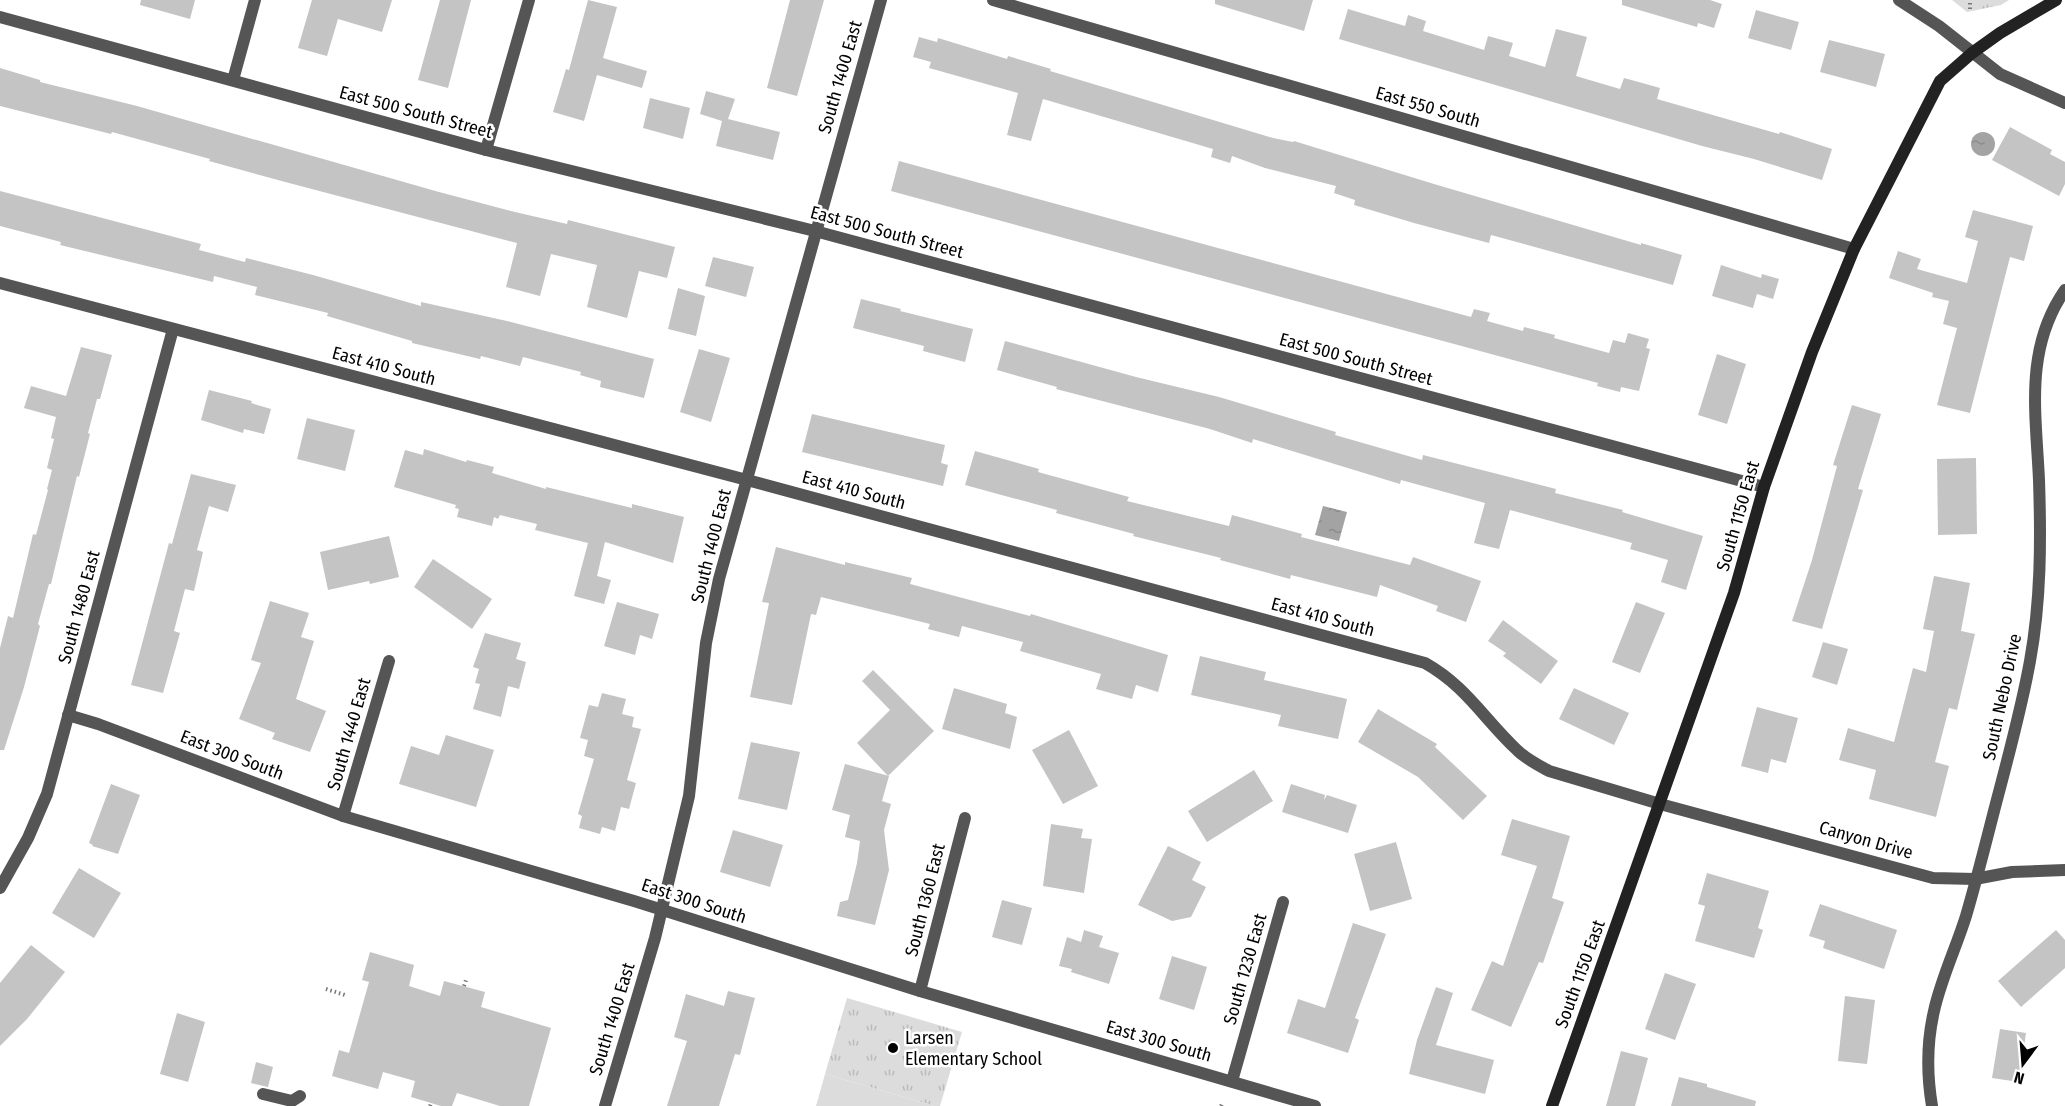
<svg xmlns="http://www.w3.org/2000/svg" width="2065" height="1106" font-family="'Fira Sans Condensed',sans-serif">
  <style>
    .park { fill: url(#park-tufts) }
    .garden { fill: #dcdcdc }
    .water { fill: url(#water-ripples) }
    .building { fill: #c4c4c4 }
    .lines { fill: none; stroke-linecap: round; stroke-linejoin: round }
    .path { stroke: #777; stroke-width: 4; stroke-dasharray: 1.5 3; stroke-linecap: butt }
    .lane { stroke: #555; stroke-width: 12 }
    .street { stroke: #555; stroke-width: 12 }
    .secondary { stroke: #222; stroke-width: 12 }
    .poi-dot { fill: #000; stroke: #fff; stroke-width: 2 }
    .labels { text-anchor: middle; stroke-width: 5; stroke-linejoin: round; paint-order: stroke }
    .street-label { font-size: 18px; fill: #000; stroke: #fff }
    .poi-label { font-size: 18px; fill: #000; stroke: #fff; text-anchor: start }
  </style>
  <defs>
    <pattern id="park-tufts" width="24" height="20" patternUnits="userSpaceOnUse" patternTransform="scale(1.5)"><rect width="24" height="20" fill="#dcdcdc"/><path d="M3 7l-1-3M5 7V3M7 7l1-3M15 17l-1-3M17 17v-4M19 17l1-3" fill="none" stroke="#bbb"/></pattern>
    <pattern id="water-ripples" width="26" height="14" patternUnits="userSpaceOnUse" patternTransform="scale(1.5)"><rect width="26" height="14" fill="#a3a3a3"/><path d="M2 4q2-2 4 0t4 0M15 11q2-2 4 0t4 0" fill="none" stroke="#8b8b8b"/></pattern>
  </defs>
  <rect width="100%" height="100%" fill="#fff"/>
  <!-- park -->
  <g class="park">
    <path d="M1952 0H2009L2001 5 1967 12Z"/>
    <path d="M847 998 962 1032 940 1106H934L825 1074Z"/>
  </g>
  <!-- garden -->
  <path class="garden" d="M825 1074 934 1106H816Z"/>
  <!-- water -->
  <g class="water">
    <circle cx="1983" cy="144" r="12"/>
    <path d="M1323 506 1347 512 1339 541 1315 535Z"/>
  </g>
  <!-- building -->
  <g class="building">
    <path d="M141 0H195L190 19 140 5Z"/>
    <path d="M312 0H392L382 32 338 19 327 56 298 48Z"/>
    <path d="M440 0H471L448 88 418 80Z"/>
    <path d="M588 0 617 7 603 58 647 71 642 88 597 75 584 121 553 112 566 69 569 70Z"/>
    <path d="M790 0H824L797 96 767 88Z"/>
    <path d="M1215 0H1313L1304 31 1215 4Z"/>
    <path d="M1622 0H1710L1722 4 1714 28 1698 23 1697 27 1622 5Z"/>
    <path d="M1348 9 1405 26 1408 15 1426 21 1423 31 1484 50 1488 36 1513 43 1509 56 1545 67 1556 29 1587 37 1576 76 1620 89 1624 78 1635 81 1660 88 1657 99 1779 134 1780 132 1832 149 1822 180 1754 159 1702 146 1339 39Z"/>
    <path d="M1756 10 1799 22 1791 50 1748 38Z"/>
    <path d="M919 37 937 42 938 38 1007 59 1008 56 1051 69 1050 71 1273 138 1293 142 1294 141 1434 184 1641 245V243L1682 255 1673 285 1491 235 1489 243 1414 223 1354 205 1355 200 1334 193 1336 186 1265 168 1232 156 1230 163 1211 157 1213 149 1043 99 1031 141 1007 135 1018 93 929 68 931 62 913 57Z"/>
    <path d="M1829 40 1885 54 1876 87 1820 72Z"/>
    <path d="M0 68 40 80V82L137 106 439 192 515 212 567 224 568 220 675 247 667 278 639 271 627 318 587 307 597 265 551 254 540 296 506 287 517 243 289 183 209 161 210 159 112 132 111 134 0 106Z"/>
    <path d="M706 91 735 99 728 119 780 132 773 160 716 146 722 121 700 114Z"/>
    <path d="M650 98 690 108 683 139 643 128Z"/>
    <path d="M2010 127 2052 150 2050 154 2065 162V184L2059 196 1992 160Z"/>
    <path d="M899 161 1471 317 1474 309 1490 313 1487 321 1523 331 1524 327 1555 335 1554 338 1609 353 1613 340 1625 343 1628 333 1649 339 1646 348 1650 349 1639 391 1621 387 1620 392 1597 386 1598 383 891 191Z"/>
    <path d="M0 191 201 244 199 250 245 262 246 258 313 275 421 306V302L507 321 654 359 644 398 600 387 601 381 580 375 581 372 523 357 520 366 481 356 480 359 412 343V341L327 316 328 313 255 295 257 287 214 276 213 282 60 245 61 242 0 226Z"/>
    <path d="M1973 210 2033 226 2024 261 2010 257 1970 413 1937 405 1957 328 1943 324 1949 301 1932 297 1933 293 1889 278 1898 251 1921 259 1917 269 1967 283 1978 241 1965 237Z"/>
    <path d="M713 257 754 267 746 297 705 286Z"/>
    <path d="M1721 265 1761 278 1762 274 1779 279 1773 299 1757 294 1753 308 1712 296Z"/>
    <path d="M678 288 705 296 696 336 668 329Z"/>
    <path d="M861 299 901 309 900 311 973 329 965 362 923 351 924 346 853 328Z"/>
    <path d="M1005 341 1136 377 1219 397 1336 432 1335 435 1422 460 1423 455 1556 489 1555 493 1623 510 1622 512 1703 536 1686 590 1661 582 1668 560 1630 549 1632 543 1510 510 1499 549 1474 543 1485 503 1401 480 1400 484 1253 439 1252 443 1210 429 1056 389 1057 387 997 370Z"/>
    <path d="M81 347 112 355 100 399H97L88 433 90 434 79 477 77 476 51 584H49L38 624 40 626 24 687 4 750H0V648L8 616 13 618 33 534 36 535 48 490 47 489 52 470 47 468 54 439 51 438 56 417 24 408 31 386 66 396Z"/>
    <path d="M699 349 730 358 711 422 680 412Z"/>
    <path d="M1717 354 1746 364 1727 424 1698 415Z"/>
    <path d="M209 390 252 401 251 403 271 409 264 434 244 429 243 433 201 420Z"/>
    <path d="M1852 405 1881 414 1858 489 1863 490 1822 629 1792 621 1812 560 1837 466 1833 465Z"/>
    <path d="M812 414 945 445 941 463 948 465 943 486 802 452Z"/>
    <path d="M307 418 355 430 345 471 297 459Z"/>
    <path d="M424 449 466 462 467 460 494 467 492 473 546 489V487L632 508V504L684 517 673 563 605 542 597 576 611 580 604 604 574 596 588 543 535 530 537 524 500 515 498 519 494 517 492 526 457 517 459 509 455 508 456 505 394 487 405 450 423 455Z"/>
    <path d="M975 451 1039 469 1038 472 1129 497 1127 501 1229 526 1232 515 1302 534 1301 537 1410 565 1413 557 1481 581 1466 622 1436 611 1438 606 1380 585 1377 597 1291 575 1290 579 1220 560 1221 558 1133 536 1134 534 1056 513 1057 510 965 485Z"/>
    <path d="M1976 458 1977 534 1938 535 1937 459Z"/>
    <path d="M191 474 236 485 228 512 209 506 197 550 203 552 194 591 185 589 174 631 180 633 163 693 131 685 169 543 172 544Z"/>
    <path d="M389 536 399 577 370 584 369 581 328 590 320 552Z"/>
    <path d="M776 547 845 565V562L912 578 910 584 1030 616 1031 614 1168 655 1158 692 1136 685 1132 699 1096 689 1101 674 1020 651 1023 642 962 626 959 637 928 629 930 624 821 597 816 615 811 614 792 705 750 697 769 603 762 602Z"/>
    <path d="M433 559 492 599 472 629 414 587Z"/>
    <path d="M1934 576 1970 583 1961 631 1975 634 1957 710 1949 708 1935 762 1949 766 1936 817 1869 799 1876 770 1839 760 1848 728 1894 742 1913 668 1926 672 1934 631 1923 629Z"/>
    <path d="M270 601 309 613 301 637 314 641 296 699 326 711 310 752 272 739 275 733 239 719 261 663 251 660Z"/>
    <path d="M617 602 659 614 652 639 640 635 635 655 604 646Z"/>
    <path d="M1636 602 1665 613 1640 673 1612 662Z"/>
    <path d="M1503 620 1558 661 1541 684 1503 656 1506 653 1488 641Z"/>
    <path d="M485 633 521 643 516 659 526 662 519 689 508 686 501 717 473 709 480 684 475 683 479 669 473 667Z"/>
    <path d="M1823 642 1848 649 1837 685 1812 677Z"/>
    <path d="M1200 656 1266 672 1264 680 1347 699 1338 739 1278 726 1281 715 1191 695Z"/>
    <path d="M873 670 934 731 888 776 857 743 890 710 862 681Z"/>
    <path d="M954 688 1007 704 1005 713 1017 717 1010 749 942 729Z"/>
    <path d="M1574 688 1629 713 1614 745 1559 719Z"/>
    <path d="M602 693 626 699 622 714 634 717 632 727 641 729 627 780 636 783 629 809 621 807 615 831 602 827 600 834 579 828 582 816 578 814 594 759 584 756 588 740 580 738 589 705 598 707Z"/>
    <path d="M1757 707 1798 718 1786 763 1771 759 1768 773 1741 766Z"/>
    <path d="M1378 709 1437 744 1435 747 1487 796 1463 820 1418 777 1358 742Z"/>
    <path d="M1069 730 1098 786 1063 804 1032 750Z"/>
    <path d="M446 735 494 750 476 807 399 784 411 746 439 755Z"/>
    <path d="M751 742 800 752 787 810 738 799Z"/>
    <path d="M845 764 889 776 882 801 891 804 884 830 889 870 875 925 837 916 840 902 848 900 857 863 860 841 845 837 850 815 832 810Z"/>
    <path d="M1254 770 1273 801 1207 842 1188 811Z"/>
    <path d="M111 784 140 795 118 854 92 846 93 845 89 843Z"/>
    <path d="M1291 784 1325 795 1324 800 1327 795 1357 805 1348 833 1282 812Z"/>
    <path d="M1512 819 1570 836 1552 898 1564 902 1543 963 1539 962 1511 1027 1471 1010 1492 961 1503 966 1537 866 1501 855Z"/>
    <path d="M1051 824 1083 829 1081 838 1092 839 1084 893 1043 886Z"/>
    <path d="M733 830 783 845 770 887 720 872Z"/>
    <path d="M1396 842 1412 899 1370 911 1354 854Z"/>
    <path d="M1168 846 1201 862 1192 880 1206 887 1191 917 1172 921 1138 905Z"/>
    <path d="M79 868 121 893 94 938 52 913Z"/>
    <path d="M1707 873 1769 891 1758 928 1763 930 1754 958 1695 941 1705 906 1698 904Z"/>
    <path d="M1002 900 1032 908 1022 945 992 937Z"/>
    <path d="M1820 904 1897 930 1884 969 1823 948 1825 941 1809 936Z"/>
    <path d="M1353 923 1386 934 1355 1018 1359 1020 1348 1053 1287 1033 1298 999 1325 1008Z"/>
    <path d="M1084 930 1103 936 1099 947 1119 953 1109 984 1071 972 1072 969 1059 966 1067 937 1081 942Z"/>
    <path d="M2056 930 2065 940V968L2021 1007 1998 981Z"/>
    <path d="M31 945 65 972 27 1019 0 1046V983Z"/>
    <path d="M370 952 414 965 409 986 440 996 444 981 485 992 481 1007 551 1028 529 1106H500L457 1093 452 1106H441L411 1097 415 1081 383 1072 378 1089 332 1076 339 1050 349 1053 369 982 362 980Z"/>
    <path d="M1172 956 1207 967 1194 1010 1159 999Z"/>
    <path d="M1665 973 1696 984 1675 1040 1645 1029Z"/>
    <path d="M1436 987 1453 993 1436 1045 1494 1060 1485 1094 1409 1074 1417 1040Z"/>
    <path d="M728 991 755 998 740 1055 735 1054 719 1106H667L687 1041 674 1037 686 994 724 1006Z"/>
    <path d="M1845 996 1875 1000 1867 1064 1838 1061Z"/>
    <path d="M177 1013 205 1022 188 1082 160 1074Z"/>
    <path d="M2000 1029 2026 1033 2019 1082 1992 1078Z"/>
    <path d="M1621 1051 1648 1058 1635 1106H1606Z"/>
    <path d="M256 1062 273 1067 268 1087 251 1083Z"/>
    <path d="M1679 1077 1707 1084V1087L1756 1101 1755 1106H1671Z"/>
  </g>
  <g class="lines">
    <!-- path -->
    <g class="path">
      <path d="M1970 9V0"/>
      <path d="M464 986 466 980"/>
      <path d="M326 989 345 995"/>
      <path d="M430 1106 431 1103"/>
      <path d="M1221 1106 1222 1104"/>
    </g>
    <!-- lane -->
    <path class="lane" d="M263 1094 292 1101 300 1096"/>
    <!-- street -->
    <g class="street">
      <path d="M993 0 1854 249"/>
      <path d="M1899 0 1939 26 2000 74 2065 103"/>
      <path d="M0 17 486 150 815 231 1764 487"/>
      <path d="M233 80 255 0"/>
      <path d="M486 150 529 0"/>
      <path d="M0 283 747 480 1425 663C1466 686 1484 719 1517 750 1526 759 1538 765 1549 771L1660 804 1933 878 1975 879 2012 872 2065 870"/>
      <path d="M68 715 98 724 343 816 634 901 920 991 1315 1106"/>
      <path d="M343 816 389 661"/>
      <path d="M0 888 28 838 47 794 173 329"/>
      <path d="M920 991 965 818"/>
      <path d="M1232 1081 1283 902"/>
      <path d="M605 1106 655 938 689 796 706 643 719 579 881 0"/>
      <path d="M1932 1106C1927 1076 1927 1041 1934 1011 1941 979 1956 948 1966 916 1976 882 1985 846 1994 811 2007 761 2021 711 2030 661 2041 601 2041 540 2039 480 2036 413 2024 349 2065 290"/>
    </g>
    <!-- secondary -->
    <path class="secondary" d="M1552 1106 1734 593 1764 487 1812 352 1854 249 1940 81 1972 53 2000 33 2056 0"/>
  </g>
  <!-- markers -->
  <circle class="poi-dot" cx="893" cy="1048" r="6"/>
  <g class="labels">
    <!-- street labels -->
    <g class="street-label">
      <text transform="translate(840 77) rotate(-74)" y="6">South 1400 East</text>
      <text transform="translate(1428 107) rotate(16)" y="6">East 550 South</text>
      <text transform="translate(416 112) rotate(15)" y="6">East 500 South Street</text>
      <text transform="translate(887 232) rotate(15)" y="6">East 500 South Street</text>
      <text transform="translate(1356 359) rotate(15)" y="6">East 500 South Street</text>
      <text transform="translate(384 366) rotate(15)" y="6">East 410 South</text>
      <text transform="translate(854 490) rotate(15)" y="6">East 410 South</text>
      <text transform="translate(1738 516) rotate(-74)" y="6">South 1150 East</text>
      <text transform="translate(711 546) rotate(-76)" y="6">South 1400 East</text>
      <text transform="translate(79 607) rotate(-75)" y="6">South 1480 East</text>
      <text transform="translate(1323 617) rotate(15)" y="6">East 410 South</text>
      <text transform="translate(2002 697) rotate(-78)" y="6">South Nebo Drive</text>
      <text transform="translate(349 734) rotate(-74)" y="6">South 1440 East</text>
      <text transform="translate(232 755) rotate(21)" y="6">East 300 South</text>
      <text transform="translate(1866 840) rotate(16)" y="6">Canyon Drive</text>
      <text transform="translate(925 900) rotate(-76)" y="6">South 1360 East</text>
      <text transform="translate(694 901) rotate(18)" y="6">East 300 South</text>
      <text transform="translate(1245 969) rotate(-74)" y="6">South 1230 East</text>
      <text transform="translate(1580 974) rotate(-70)" y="6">South 1150 East</text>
      <text transform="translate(612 1019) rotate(-73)" y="6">South 1400 East</text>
      <text transform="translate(1159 1041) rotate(16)" y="6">East 300 South</text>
    </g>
    <!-- poi labels -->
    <g class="poi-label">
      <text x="905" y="1044">Larsen<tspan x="905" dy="21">Elementary School</tspan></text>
    </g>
  </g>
  <!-- north arrow -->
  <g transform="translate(2023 1064) rotate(196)" stroke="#ffffff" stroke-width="4.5" paint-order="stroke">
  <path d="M0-4.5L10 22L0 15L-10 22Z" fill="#000000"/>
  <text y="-9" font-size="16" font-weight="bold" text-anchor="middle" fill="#000000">N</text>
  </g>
</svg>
